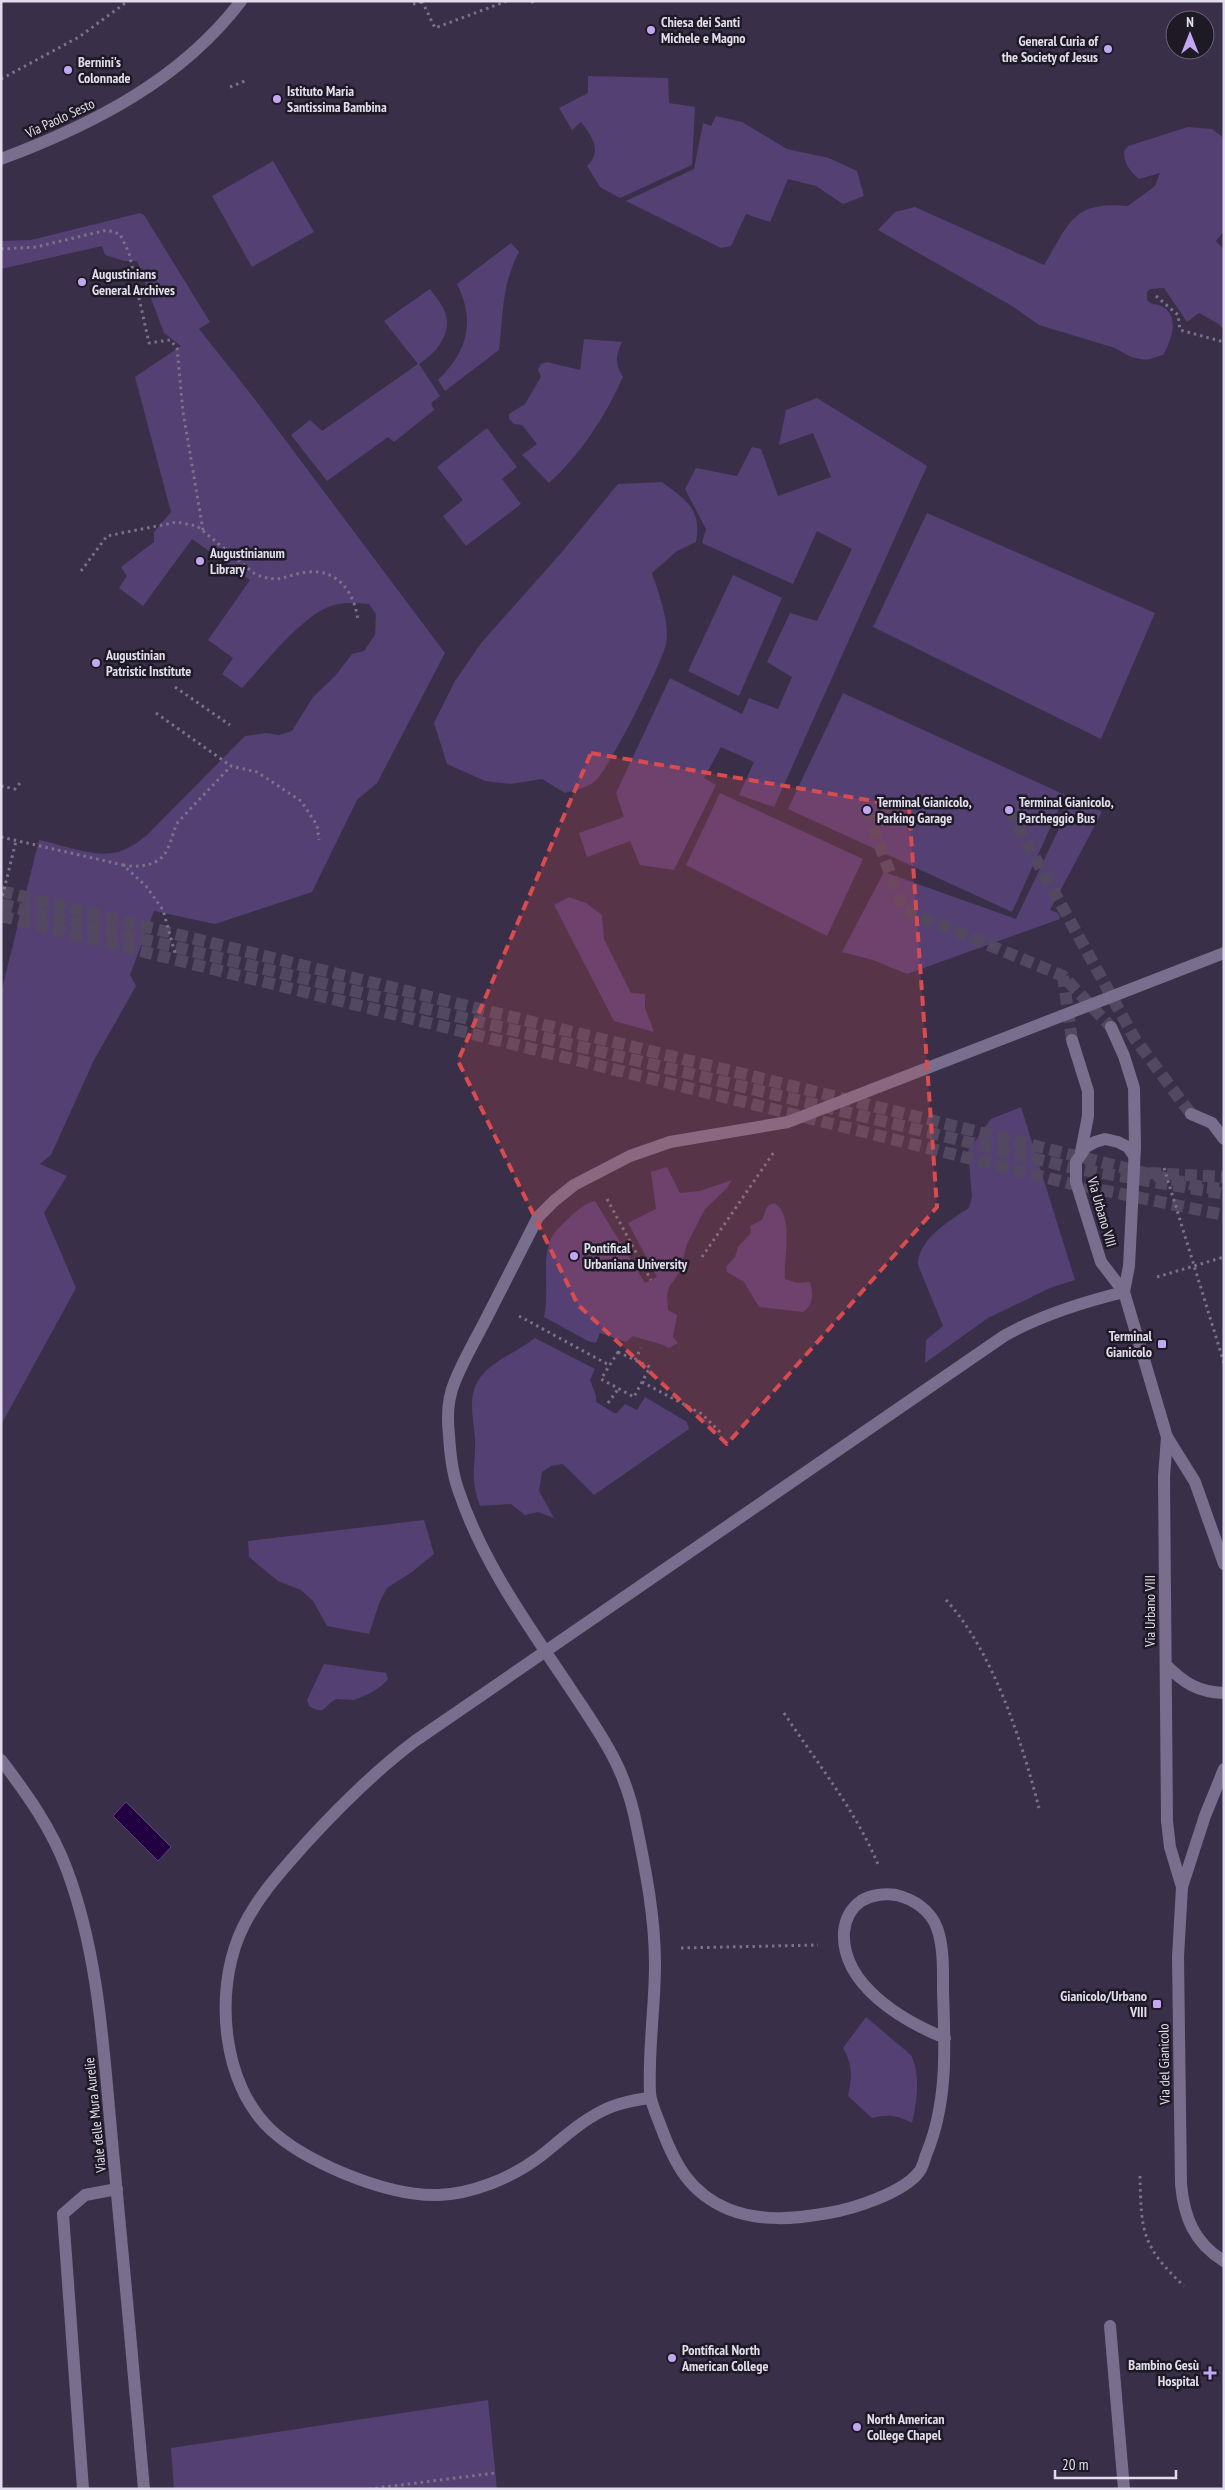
<svg xmlns="http://www.w3.org/2000/svg" width="1225" height="2490" font-family="'PT Sans Narrow',sans-serif">
  <style>
    .green { fill: #544073 }
    .water { fill: #220041; stroke: #5c4275 }
    .lines { fill: none; stroke-linecap: round; stroke-linejoin: round }
    .minor-tunnel { stroke: #524961; stroke-width: 12; stroke-dasharray: 12 6; stroke-linecap: butt }
    .major-tunnel { stroke: #524961; stroke-width: 12; stroke-dasharray: 12 6; stroke-linecap: butt }
    .path { stroke: #7a7288; stroke-width: 3; stroke-dasharray: 2.5 4; stroke-linecap: butt }
    .minor { stroke: #796e8d; stroke-width: 12 }
    .marked { fill: #d84c4f; fill-opacity: 0.2; stroke: #d84c4f; stroke-width: 4; stroke-dasharray: 10 6; stroke-linejoin: round }
    .poi-dot { fill: #c3a7f2; stroke: #1e1a25; stroke-width: 2 }
    .labels { text-anchor: middle; stroke-width: 5; stroke-linejoin: round; paint-order: stroke }
    .poi-label { font-size: 14px; font-weight: bold; fill: #e2dded; stroke: #1e1a25; text-anchor: start }
    .street-label { font-size: 14px; fill: #e2dded; stroke: #1e1a25 }
  </style>
  <rect width="100%" height="100%" fill="#392f48"/>
  <!-- green -->
  <g class="green">
    <path d="M588 76 668 78 669 103 695 107 692 165 620 198 600 187 587 166C603 152 592 136 581 122L572 130 559 108 588 93Z"/>
    <path d="M716 116 742 122 787 149 829 158 857 171 864 196 843 204 816 186 788 179 770 222 746 214 731 246 721 248 626 201 694 169 703 123 711 126Z"/>
    <path d="M1188 127 1212 129 1224 138V231L1216 241 1224 250V329L1217 323 1199 313 1187 322 1164 288 1150 289 1147 292V300C1152 306 1156 303 1161 306 1181 315 1171 342 1163 355L1146 360 1131 357 1115 348 1039 325 1012 306 878 230 895 212 915 207 1044 265C1070 223 1072 201 1128 206L1155 186 1160 173 1139 179C1129 170 1124 164 1124 151L1128 146Z"/>
    <path d="M273 161 314 232 252 267 212 196Z"/>
    <path d="M140 213 144 215 210 322 199 329 250 393 445 653 377 783 357 800 312 892 215 924 154 911 130 975 136 986 94 1060 51 1155 40 1164 67 1176 44 1213 76 1288 1 1425V993L39 840C59 844 93 857 113 853 126 851 137 843 147 835L245 736 266 733 279 735 292 731 313 697 336 675 352 654 364 651 375 635 376 614 369 604C358 603 345 602 334 605 302 614 265 664 242 688L222 674 233 658 208 640 250 580 192 539 143 606 119 588 127 576 121 567 154 542V532L171 512 135 377 181 346 164 333 137 261H125L105 255 102 246 1 269V241L31 240Z"/>
    <path d="M511 243 519 252C502 282 503 316 499 350L445 391 438 380C467 352 476 322 457 284Z"/>
    <path d="M430 289C435 296 442 304 445 312 453 334 435 354 419 364L440 396 431 403 434 410 394 442 388 437 327 481 291 435 310 420 322 431 418 364 384 321Z"/>
    <path d="M584 339 622 342C615 357 615 364 623 377 605 417 581 454 549 483L522 455 537 444 522 425 514 424 509 419V414L525 404 541 377 538 370 541 364 547 362 580 370Z"/>
    <path d="M817 398 927 466 774 807 739 795 754 762 721 747 704 778 716 785 674 870 640 865 630 841 587 857 579 833 624 817 616 793 670 678 742 714 749 698 778 709 792 677 767 662 790 613 817 621 852 549 817 531 793 584 702 543 706 529 685 489 696 468 737 476 752 447 761 449 778 496 831 477 813 433 779 445 786 410Z"/>
    <path d="M487 428 517 467 502 479 521 504 466 546 443 516 463 500 437 467Z"/>
    <path d="M662 482C686 500 702 509 696 542L677 551 652 573C659 594 670 622 666 644 662 663 608 772 594 782 587 788 574 790 565 793L542 779 510 784 485 781 447 764 434 723 455 681 482 642 561 553 618 484Z"/>
    <path d="M927 513 1155 613 1101 739 873 627Z"/>
    <path d="M733 575 782 598 739 696 688 671Z"/>
    <path d="M843 693 1065 795 1012 912 788 809Z"/>
    <path d="M720 793 863 859 827 936 686 865Z"/>
    <path d="M1074 797 1102 812 1050 910 1058 913 1060 919 907 974 873 960 842 952 884 872 1016 919Z"/>
    <path d="M569 897 586 903 602 915 604 939 631 993 645 994V1008L654 1032 614 1021 554 905Z"/>
    <path d="M1021 1107 1075 1280 1050 1288 988 1318 925 1363 926 1340 943 1326 918 1265C918 1239 949 1221 969 1208L972 1196 968 1151 991 1119Z"/>
    <path d="M667 1167 680 1193 700 1191 732 1180 726 1189 705 1209 687 1244 679 1273 669 1287 667 1295 668 1310 677 1315 673 1337 678 1343 669 1348C657 1341 645 1341 633 1336L626 1342 600 1333 596 1343 588 1341 544 1317C550 1293 541 1259 551 1239 554 1231 563 1224 569 1218 577 1210 584 1204 595 1201L645 1283 657 1277 628 1223 656 1209 651 1172Z"/>
    <path d="M774 1203C795 1214 783 1260 785 1279L797 1283 810 1282C813 1292 814 1306 803 1312L759 1307 744 1282 727 1272 726 1267 735 1257 738 1247 751 1233 750 1226 762 1220C766 1212 764 1206 774 1203Z"/>
    <path d="M535 1338 595 1369 590 1380 596 1396V1402L614 1413H617L625 1404 637 1410 645 1397 687 1422 689 1429 594 1495 563 1464 551 1466 542 1472 539 1491 554 1518 538 1512 525 1515 511 1504 480 1506C469 1476 476 1467 475 1438 473 1416 466 1391 484 1373 497 1359 520 1350 535 1338Z"/>
    <path d="M424 1520 434 1554 412 1572 387 1588 380 1601 369 1634 327 1626 313 1601 301 1590 278 1581 249 1557 248 1541Z"/>
    <path d="M324 1664 386 1673 388 1679C383 1687 363 1698 353 1700 348 1700 342 1699 336 1699 323 1706 326 1716 309 1706L307 1700Z"/>
    <path d="M866 2017 911 2055C921 2076 917 2101 912 2123 897 2115 888 2114 872 2118L848 2096C852 2077 853 2065 843 2048Z"/>
    <path d="M488 2400 497 2489H174L171 2448Z"/>
  </g>
  <!-- water -->
  <path class="water" d="M126 1802 171 1847 158 1861 113 1816Z"/>
  <g class="lines">
    <!-- minor-tunnel -->
    <g class="minor-tunnel">
      <path d="M867 810 903 909 1063 976"/>
      <path d="M1009 810 1135 1039 1191 1114"/>
      <path d="M1 891 1202 1187 1224 1189"/>
      <path d="M1072 1040 1063 976 1111 1027"/>
    </g>
    <!-- major-tunnel -->
    <g class="major-tunnel">
      <path d="M1 904 1073 1168 1224 1194"/>
      <path d="M1 916 1068 1183 1224 1215"/>
      <path d="M1131 1172 1224 1177"/>
    </g>
    <!-- path -->
    <g class="path">
      <path d="M422 1 435 28 507 1"/>
      <path d="M532 1 535 7"/>
      <path d="M413 4 422 2"/>
      <path d="M1 79 79 37 128 1"/>
      <path d="M230 87 247 80"/>
      <path d="M1 249 36 247 107 230 120 234 129 253 149 343 170 340 177 348 183 412 203 530"/>
      <path d="M1156 296 1178 315 1180 330 1224 342"/>
      <path d="M81 571 107 536 177 522 197 526 255 574C281 585 286 574 308 572 339 569 355 594 358 621"/>
      <path d="M175 687 230 725"/>
      <path d="M156 713 231 766"/>
      <path d="M1 786 15 789 20 783"/>
      <path d="M1 837 123 865 146 886 163 910 175 953"/>
      <path d="M123 865C139 868 161 866 168 848 172 839 173 831 178 822L231 766 257 772 301 801 317 825 319 840"/>
      <path d="M1 902 16 841"/>
      <path d="M1164 1168 1224 1363"/>
      <path d="M607 1199 651 1280"/>
      <path d="M702 1257 774 1152"/>
      <path d="M1157 1277 1224 1257"/>
      <path d="M519 1316 609 1365"/>
      <path d="M618 1352 650 1367 634 1397 601 1379Z"/>
      <path d="M635 1360 641 1348"/>
      <path d="M642 1382 702 1414 721 1433"/>
      <path d="M608 1403 619 1388"/>
      <path d="M946 1600C993 1651 1022 1742 1039 1808"/>
      <path d="M784 1713C817 1763 857 1812 879 1867"/>
      <path d="M681 1948 818 1945"/>
      <path d="M1140 2176C1141 2231 1142 2247 1184 2286"/>
      <path d="M369 2489 495 2473"/>
    </g>
    <!-- minor -->
    <g class="minor">
      <path d="M1 159C92 125 181 80 241 1"/>
      <path d="M1111 1027 1124 1056 1134 1088 1135 1147 1129 1266 1124 1292"/>
      <path d="M1072 1040 1088 1091V1116L1081 1152"/>
      <path d="M1191 1114 1212 1123 1224 1139"/>
      <path d="M1134 1156 1128 1147 1118 1142 1105 1139 1095 1142 1086 1147 1076 1162V1182L1101 1262 1124 1292 1167 1437 1195 1482 1224 1564"/>
      <path d="M1167 1437 1164 1477 1167 1821 1170 1847 1182 1887"/>
      <path d="M1166 1665C1184 1683 1198 1692 1224 1693"/>
      <path d="M1 1760C27 1794 52 1829 67 1870 98 1953 103 2043 111 2130 123 2250 133 2369 144 2489"/>
      <path d="M1224 1769 1205 1816 1182 1887 1178 1957 1181 2184C1184 2217 1194 2243 1224 2261"/>
      <path d="M945 2038C903 2021 841 1985 844 1932 845 1920 850 1909 861 1901 871 1895 885 1893 896 1895 914 1899 931 1911 937 1928 944 1947 943 1972 943 1992 945 2047 948 2103 926 2155 924 2161 923 2167 919 2172 903 2193 853 2209 828 2213 795 2219 760 2222 728 2209 690 2193 675 2165 661 2127 657 2116 651 2104 650 2093 648 2050 655 2007 655 1964 655 1918 646 1872 637 1828 626 1768 603 1738 570 1688 528 1625 482 1562 458 1489 452 1472 450 1452 449 1435 447 1418 448 1397 455 1381 463 1361 474 1342 484 1323 502 1288 520 1252 538 1217L554 1201 574 1185 630 1156 670 1142 788 1122 1224 953"/>
      <path d="M650 2098C634 2100 617 2103 602 2111 578 2123 559 2142 538 2158 511 2178 472 2194 438 2195 406 2196 372 2185 343 2173 317 2162 290 2148 270 2129 222 2083 215 1994 239 1936 254 1900 282 1870 307 1842 341 1805 375 1771 415 1741L1004 1336C1041 1315 1083 1302 1124 1292"/>
      <path d="M1110 2326 1124 2489"/>
      <path d="M83 2489 63 2214 85 2195 117 2189"/>
    </g>
  </g>
  <!-- marked area -->
  <path class="marked" d="M591 753 909 807 937 1207 727 1444 578 1305 458 1061Z"/>
  <!-- markers -->
  <g class="poi-dot">
    <circle cx="651" cy="30" r="5"/>
    <circle cx="1108" cy="49" r="5"/>
    <circle cx="68" cy="70" r="5"/>
    <circle cx="277" cy="99" r="5"/>
    <circle cx="82" cy="282" r="5"/>
    <circle cx="200" cy="561" r="5"/>
    <circle cx="96" cy="663" r="5"/>
    <circle cx="867" cy="810" r="5"/>
    <circle cx="1009" cy="810" r="5"/>
    <circle cx="574" cy="1256" r="5"/>
    <rect x="1157" y="1339" width="10" height="10" rx="2.5"/>
    <rect x="1152" y="1999" width="10" height="10" rx="2.5"/>
    <circle cx="672" cy="2358" r="5"/>
    <path d="M1207.5 2365.5h5v5h5v5h-5v5h-5v-5h-5v-5h5z"/>
    <circle cx="857" cy="2427" r="5"/>
  </g>
  <g class="labels">
    <!-- poi labels -->
    <g class="poi-label">
      <text x="661" y="27">Chiesa dei Santi<tspan x="661" dy="16">Michele e Magno</tspan></text>
      <text x="1098" y="46" text-anchor="end">General Curia of<tspan x="1098" dy="16">the Society of Jesus</tspan></text>
      <text x="78" y="67">Bernini's<tspan x="78" dy="16">Colonnade</tspan></text>
      <text x="287" y="96">Istituto Maria<tspan x="287" dy="16">Santissima Bambina</tspan></text>
      <text x="92" y="279">Augustinians<tspan x="92" dy="16">General Archives</tspan></text>
      <text x="210" y="558">Augustinianum<tspan x="210" dy="16">Library</tspan></text>
      <text x="106" y="660">Augustinian<tspan x="106" dy="16">Patristic Institute</tspan></text>
      <text x="877" y="807">Terminal Gianicolo,<tspan x="877" dy="16">Parking Garage</tspan></text>
      <text x="1019" y="807">Terminal Gianicolo,<tspan x="1019" dy="16">Parcheggio Bus</tspan></text>
      <text x="584" y="1253">Pontifical<tspan x="584" dy="16">Urbaniana University</tspan></text>
      <text x="1152" y="1341" text-anchor="end">Terminal<tspan x="1152" dy="16">Gianicolo</tspan></text>
      <text x="1147" y="2001" text-anchor="end">Gianicolo/Urbano<tspan x="1147" dy="16">VIII</tspan></text>
      <text x="682" y="2355">Pontifical North<tspan x="682" dy="16">American College</tspan></text>
      <text x="1199" y="2370" text-anchor="end">Bambino Gesù<tspan x="1199" dy="16">Hospital</tspan></text>
      <text x="867" y="2424">North American<tspan x="867" dy="16">College Chapel</tspan></text>
    </g>
    <!-- street labels -->
    <g class="street-label">
      <text transform="translate(60 118) rotate(-25)" y="5">Via Paolo Sesto</text>
      <text transform="translate(1102 1212) rotate(74)" y="5">Via Urbano VIII</text>
      <text transform="translate(1150 1611) rotate(-90)" y="5">Via Urbano VIII</text>
      <text transform="translate(1164 2064) rotate(-91)" y="5">Via del Gianicolo</text>
      <text transform="translate(95 2115) rotate(-96)" y="5">Viale delle Mura Aurelie</text>
    </g>
  </g>
  <!-- border -->
  <rect width="1225" height="2490" fill="none" stroke="#e2dded" stroke-width="5"/>
  <!-- north arrow -->
  <g transform="translate(1190 35)"><circle r="24" fill="#1e1a25" stroke="#6c6875"/>
  <path d="M0-4L9 19L0 12L-9 19Z" fill="#c3a7f2"/>
  <text y="-8" font-size="14" font-weight="bold" text-anchor="middle" fill="#e2dded">N</text>
  </g>
  <!-- scale -->
  <path d="M1055 2470v8h121v-8" fill="none" stroke="#e2dded" stroke-width="2.5"/>
  <text x="1062" y="2470" font-size="15" fill="#e2dded" stroke="#1e1a25" stroke-width="4" paint-order="stroke">20 m</text>
</svg>
